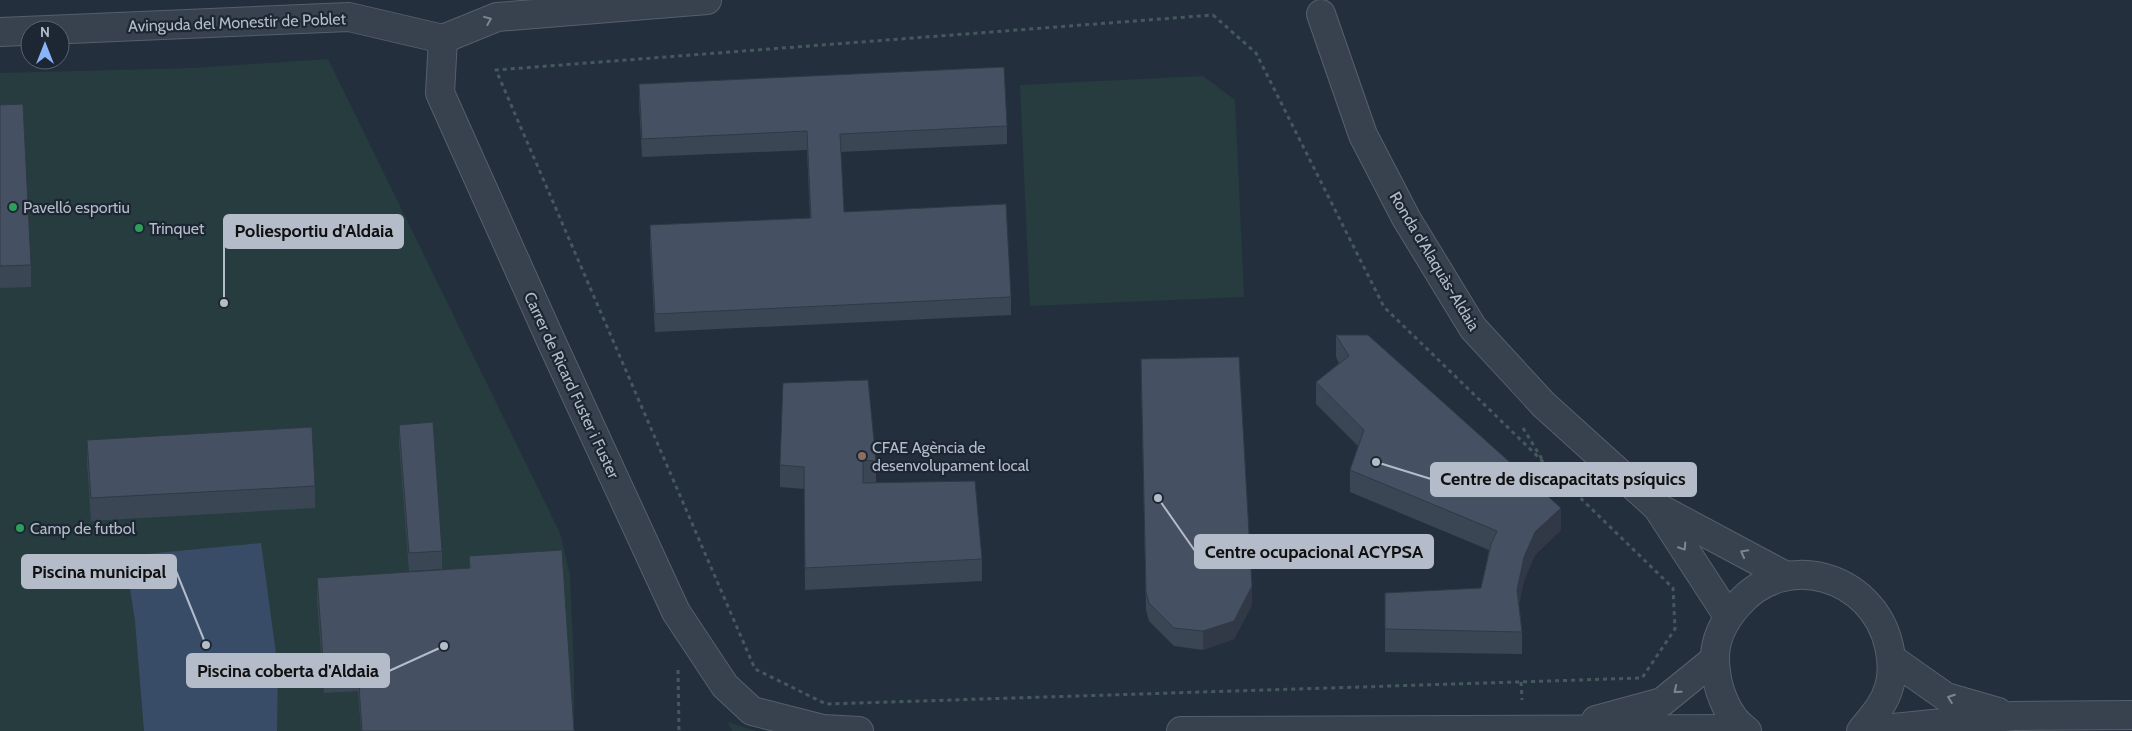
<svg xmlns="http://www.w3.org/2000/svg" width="2132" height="731" font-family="Cabin,sans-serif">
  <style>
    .green { fill: #263c3f }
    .water { fill: #394c67 }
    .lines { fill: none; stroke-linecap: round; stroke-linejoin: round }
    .minor-casing { stroke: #565f6c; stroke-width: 30 }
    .tertiary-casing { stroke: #565f6c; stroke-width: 30 }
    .path { stroke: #44595c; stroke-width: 3; stroke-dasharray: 4 4; stroke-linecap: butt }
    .minor { stroke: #38414e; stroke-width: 28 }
    .tertiary { stroke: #38414e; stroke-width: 28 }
    .wall { fill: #3b4654 }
    .shaded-wall { fill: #303945 }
    .building { fill: #455162; stroke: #303945 }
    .oneway { stroke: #7c8592 }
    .leisure-dot { fill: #2e9e5b; stroke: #1d2633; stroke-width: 2 }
    .education-dot { fill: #8d6e63; stroke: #1d2633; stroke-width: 2 }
    .labels { text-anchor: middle; stroke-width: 4.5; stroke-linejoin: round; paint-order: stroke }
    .street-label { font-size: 16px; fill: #b4bcc9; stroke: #1d2633 }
    .poi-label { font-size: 16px; fill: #b4bcc9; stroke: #1d2633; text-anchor: start }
    .leader { fill: none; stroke: #b4bcc9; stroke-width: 2 }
    .callout-dot { fill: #b4bcc9; stroke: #1d2633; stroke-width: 2 }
    .callout { fill: #b4bcc9; stroke: #b4bcc9; stroke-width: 2 }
    .callout-label { font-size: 18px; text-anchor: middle; font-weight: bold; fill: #111 }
  </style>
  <rect width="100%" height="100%" fill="#242f3e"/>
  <!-- green -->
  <g class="green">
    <path d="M328 59 560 533 570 575 574 670V731H0V73L192 68Z"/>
    <path d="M1203 76 1235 100 1244 297 1030 306 1020 85Z"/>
    <path d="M728 722 756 731H732Z"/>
  </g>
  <!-- water -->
  <path class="water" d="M261 543 278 668 277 731H144L135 621 125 556Z"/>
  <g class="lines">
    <!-- minor casing -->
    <g class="minor-casing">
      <g id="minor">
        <path d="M0 32 349 17 443 39 497 17 707 0"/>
        <path d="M443 39 440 93 552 343 676 612 725 686 752 711 823 729 859 731"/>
        <path d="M1596 720 1662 702 1715 659"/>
        <path d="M1181 731 1744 729"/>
      </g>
    </g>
    <!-- tertiary casing -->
    <g class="tertiary-casing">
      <g id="tertiary">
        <path d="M1321 14 1363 135 1406 218 1473 328 1544 405 1657 507 1786 576"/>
        <path d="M1659 510 1728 616"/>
        <path d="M1892 659 1946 697 1998 712"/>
        <path d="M1747 731C1726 716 1716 687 1715 661 1714 641 1724 621 1737 606 1784 549 1873 575 1889 646 1892 659 1893 674 1889 687 1884 705 1872 717 1861 731"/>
        <path d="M1863 731 2014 716 2132 715"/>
      </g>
    </g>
    <!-- path -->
    <g class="path">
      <path d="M1213 15 1256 53 1384 307 1673 588 1675 629 1642 678 826 704 755 669 496 70Z"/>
      <path d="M1523 428 1542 459"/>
      <path d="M678 670 679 731"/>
      <path d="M1521 682 1522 700"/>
    </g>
    <!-- minor -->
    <use href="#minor" class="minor"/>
    <!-- tertiary -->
    <use href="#tertiary" class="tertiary"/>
  </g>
  <!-- wall -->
  <g class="wall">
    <path d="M639 84 1007 126V144L840 152 844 212 1011 297V315L655 332 650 244V225L810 218 807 150 642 157 639 103Z"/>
    <path d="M0 105 31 265V287L0 288Z"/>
    <path d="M1336 335 1561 530 1535 555 1524 580 1519 604 1522 632V654L1385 652V593L1481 588 1489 550 1350 492V470L1358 446 1316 404V382L1339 363 1336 357Z"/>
    <path d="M1141 377 1252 605 1234 639 1203 650 1174 646 1149 621 1146 610Z"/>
    <path d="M783 383 876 461V483L982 559V581L805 590 804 489 780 487V465Z"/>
    <path d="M399 425 442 551V569L409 571 399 443Z"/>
    <path d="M87 440 315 486V508L91 521 87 462Z"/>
    <path d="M469 556 574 731H361L358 691 324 693 317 600V578L469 568Z"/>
  </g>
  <!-- shaded-wall -->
  <g class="shaded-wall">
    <path d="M1561 508V530L1535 555 1524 580 1517 612V590L1524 557 1535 532Z"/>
    <path d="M1252 586V605L1234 639 1203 650V631Z"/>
  </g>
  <!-- building -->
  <g class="building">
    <path d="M1004 67 1007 126 840 134 844 212 1006 204 1011 297 655 314 650 225 811 218 807 131 642 139 639 84Z"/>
    <path d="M23 104 31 265 0 266V105Z"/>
    <path d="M1336 335H1368L1561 508 1535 532 1524 557 1517 590 1522 632 1385 629V593L1481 588 1491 544 1497 531 1350 470 1364 430 1316 382 1349 356Z"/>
    <path d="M1239 357 1252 586 1234 621 1203 631 1174 628 1149 603 1146 592 1141 359Z"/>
    <path d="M868 380 876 461 863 460V483L975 481 982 559 805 568 804 467 780 465 783 383Z"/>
    <path d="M433 422 442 551 409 553 399 425Z"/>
    <path d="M312 427 315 486 91 498 87 440Z"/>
    <path d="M562 550 574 731H362L358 669 324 671 317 578 470 568 469 556Z"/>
  </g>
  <!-- one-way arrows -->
  <defs><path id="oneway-chevron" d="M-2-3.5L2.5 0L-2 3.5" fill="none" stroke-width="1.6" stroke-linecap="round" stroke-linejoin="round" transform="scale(1.25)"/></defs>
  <g class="oneway">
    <use href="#oneway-chevron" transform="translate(488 20) rotate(-22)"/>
    <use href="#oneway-chevron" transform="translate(1683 547) rotate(57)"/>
    <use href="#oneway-chevron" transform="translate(1744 553) rotate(-152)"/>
    <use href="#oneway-chevron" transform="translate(1677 690) rotate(141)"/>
    <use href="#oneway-chevron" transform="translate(1951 698) rotate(-160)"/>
  </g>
  <!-- markers -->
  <g class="leisure-dot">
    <circle cx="13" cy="207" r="5"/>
    <circle cx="139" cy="228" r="5"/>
    <circle cx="20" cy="528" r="5"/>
  </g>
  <circle class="education-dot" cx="862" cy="456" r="5"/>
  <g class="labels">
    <!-- street labels -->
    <g class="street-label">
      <text transform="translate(237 22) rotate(-2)" y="6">Avinguda del Monestir de Poblet</text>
      <text transform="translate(1435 261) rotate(59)" y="6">Ronda d'Alaquàs-Aldaia</text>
      <text transform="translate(572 385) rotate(65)" y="6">Carrer de Ricard Fuster i Fuster</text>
    </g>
    <!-- poi labels -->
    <g class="poi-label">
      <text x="23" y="213">Pavelló esportiu</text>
      <text x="149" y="234">Trinquet</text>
      <text x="872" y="453">CFAE Agència de<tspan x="872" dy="18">desenvolupament local</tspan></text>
      <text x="30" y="534">Camp de futbol</text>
    </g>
  </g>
  <!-- callouts -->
  <path class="leader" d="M224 303L224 231M1376 462L1431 479M1158 498L1195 551M206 645L176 571M444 646L389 671"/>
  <g class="callout-dot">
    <circle cx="224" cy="303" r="5"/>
    <circle cx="1376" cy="462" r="5"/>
    <circle cx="1158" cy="498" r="5"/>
    <circle cx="206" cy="645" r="5"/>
    <circle cx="444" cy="646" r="5"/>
  </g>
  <g class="callout">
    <rect x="224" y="215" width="179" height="33" rx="5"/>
    <rect x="1431" y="463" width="265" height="33" rx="5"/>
    <rect x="1195" y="535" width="238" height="33" rx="5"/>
    <rect x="22" y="555" width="154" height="33" rx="5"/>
    <rect x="187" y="654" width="202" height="33" rx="5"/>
  </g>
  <g class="callout-label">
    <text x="314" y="237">Poliesportiu d'Aldaia</text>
    <text x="1563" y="485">Centre de discapacitats psíquics</text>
    <text x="1314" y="558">Centre ocupacional ACYPSA</text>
    <text x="99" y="578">Piscina municipal</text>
    <text x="288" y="677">Piscina coberta d'Aldaia</text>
  </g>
  <!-- north arrow -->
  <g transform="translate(45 45)"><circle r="24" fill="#1d2633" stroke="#59626f"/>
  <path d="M0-4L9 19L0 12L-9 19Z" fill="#8ab4f8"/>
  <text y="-8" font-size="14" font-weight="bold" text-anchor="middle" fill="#b4bcc9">N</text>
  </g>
</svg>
